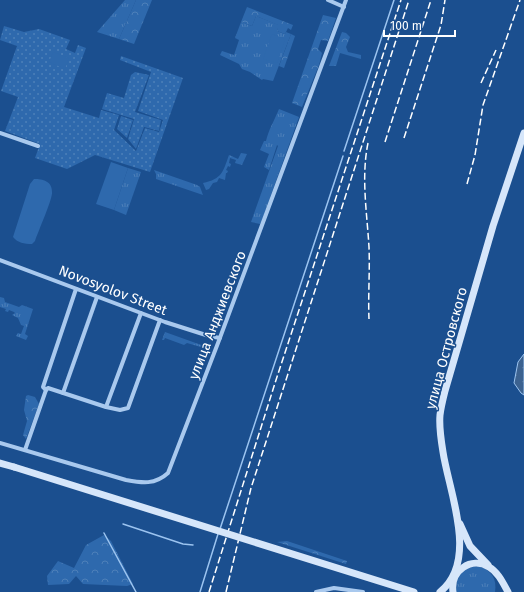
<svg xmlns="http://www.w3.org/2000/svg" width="524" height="592" font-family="'Fira Sans',sans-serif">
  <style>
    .grass { fill: url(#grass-tufts) }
    .forest { fill: url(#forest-crowns) }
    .park { fill: url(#park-dots) }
    .pitch { fill: #2e69ad }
    .water { fill: url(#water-ripples); stroke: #9cc4f0 }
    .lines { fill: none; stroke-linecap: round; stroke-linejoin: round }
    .stream { stroke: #9cc4f0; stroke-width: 1.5 }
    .street { stroke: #a9c9ee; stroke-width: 4 }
    .secondary { stroke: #d6e6fa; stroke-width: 7 }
    .rail { stroke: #fff; stroke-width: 1.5; stroke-dasharray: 7 3; stroke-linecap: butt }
    .secondary-bridge { stroke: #d6e6fa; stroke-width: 7 }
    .labels { text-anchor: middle; stroke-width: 3; stroke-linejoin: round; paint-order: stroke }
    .street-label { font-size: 14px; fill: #fff; stroke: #1b4f8f }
  </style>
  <defs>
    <pattern id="grass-tufts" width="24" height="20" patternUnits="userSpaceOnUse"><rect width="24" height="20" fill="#2e69ad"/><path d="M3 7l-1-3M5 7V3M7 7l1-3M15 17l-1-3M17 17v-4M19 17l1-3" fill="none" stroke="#4d80b9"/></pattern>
    <pattern id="forest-crowns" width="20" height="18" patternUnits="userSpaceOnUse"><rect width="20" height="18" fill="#2e69ad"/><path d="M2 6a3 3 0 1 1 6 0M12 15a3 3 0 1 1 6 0" fill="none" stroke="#4d80b9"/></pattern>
    <pattern id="park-dots" width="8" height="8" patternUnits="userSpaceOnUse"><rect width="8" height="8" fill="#2e69ad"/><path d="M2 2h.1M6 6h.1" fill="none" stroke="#4d80b9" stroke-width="1.8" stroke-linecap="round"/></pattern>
    <pattern id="water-ripples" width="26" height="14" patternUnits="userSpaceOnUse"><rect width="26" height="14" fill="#3c6290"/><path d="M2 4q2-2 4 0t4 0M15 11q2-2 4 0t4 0" fill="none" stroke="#597aa1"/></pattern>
  </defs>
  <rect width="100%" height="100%" fill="#1b4f8f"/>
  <!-- grass -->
  <g class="grass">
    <path d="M125 0H136L119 39 97 32Z"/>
    <path d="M256 16 279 25 277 31 285 34 286 32 291 34 273 81 263 79 262 80 250 72 242 69 239 64 220 55 222 51 234 55 239 40 235 38 241 22 252 26Z"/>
    <path d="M279 109 299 117 262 220 260 224 251 222 278 146 277 145 269 170 264 167 269 154 260 150 264 141H266C268 131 275 119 279 109Z"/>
    <path d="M241 153 247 154 242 165 235 163 236 160 230 158 229 163 231 164 230 167 228 166 226 170 228 171 227 173H226L225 180 219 178 217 182 213 183 209 189 206 190 203 183C222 179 223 172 229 155L238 159Z"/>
    <path d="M128 168 141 172 126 215 114 210Z"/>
    <path d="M154 170 197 185 200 187 203 195 156 179V174Z"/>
    <path d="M0 297 4 298 5 302 19 307 22 305 33 309 25 334 28 336 26 340 16 336 18 333 21 334 24 326 21 325 18 318 12 315 15 313 14 312 9 310 8 312 5 311 6 309 0 307Z"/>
    <path d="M165 332 204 346 201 347 187 343 184 345 165 338 164 340H162Z"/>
    <path d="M479 566C492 571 497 579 495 592H456L457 577 466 568Z"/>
  </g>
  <!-- forest -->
  <g class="forest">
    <path d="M136 0H152L134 44 119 39Z"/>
    <path d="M247 7 293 25 291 30 288 28 285 34 277 31 278 25 256 16 252 26 241 22Z"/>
    <path d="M323 15 336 18 328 41 321 40 318 49 322 53 319 65 302 107 292 103Z"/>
    <path d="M342 32 346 33 350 37 346 47 348 52 361 55V59L340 53 336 66H329Z"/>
    <path d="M291 34 295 36 284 68 279 66Z"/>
    <path d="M28 395 35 397 39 404 26 439 23 435 27 421 24 410 26 396Z"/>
    <path d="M104 535 111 541 133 584 127 586 83 584 76 576 69 584 48 585 47 576 58 561 74 568 86 545Z"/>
    <path d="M287 541 347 561 346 564 277 542Z"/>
  </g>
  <!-- park -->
  <g class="park">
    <path d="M4 26 24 32 39 29 70 40 66 49 75 53 78 45 86 48 64 107 99 118 101 110 119 115 114 130 136 151 145 128 159 132 163 120 138 111 151 72 120 60 121 56 183 78 150 172 95 155 67 169 35 158 40 144 5 131 18 97 1 91 17 46 0 40Z"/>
    <path d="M135 72 149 75 135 112 161 120 159 131 144 127 136 149 128 139 134 119 102 109 107 93 124 98 131 75Z"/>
    <path d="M121 116 133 120 127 138 117 129Z"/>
  </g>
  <!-- pitch -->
  <g class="pitch">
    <path d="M272 34 285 39 277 63 263 59Z"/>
    <path d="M53 52 69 58 65 69 49 62Z"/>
    <path d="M111 162 128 168 114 210 96 204Z"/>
    <path d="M34 179C43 179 52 181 52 192 53 198 38 232 35 241L32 244C24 244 18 243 13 237L30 184Z"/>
  </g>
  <!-- water -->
  <path class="water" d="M524 354V395L521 393 514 383 518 362Z"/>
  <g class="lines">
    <!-- stream -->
    <g class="stream">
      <path d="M344 151 394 0"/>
      <path d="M123 524 183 544 193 545"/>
      <path d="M220 529 343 156"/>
      <path d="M104 533 136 592"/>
      <path d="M200 592 218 534"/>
    </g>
    <!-- street -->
    <g class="street">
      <path d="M328 0 344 7"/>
      <path d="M0 133 38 146"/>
      <path d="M0 260 165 322 209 336 220 338"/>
      <path d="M141 313 106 407 120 410 128 408 160 320"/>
      <path d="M46 390 43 387 76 289"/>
      <path d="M63 393 97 297"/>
      <path d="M0 443 126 480C142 483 155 485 168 473L218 343 346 0"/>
      <path d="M25 450 46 390 48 388 106 407"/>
      <path d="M316 592 334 588 363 592"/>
    </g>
    <!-- secondary -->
    <g class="secondary">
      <path d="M0 463 14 467"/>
      <path d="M460 524 470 546 488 565"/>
      <path d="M440 592C479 561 449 492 443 452 441 440 439 426 440 415 441 407 443 399 445 391L493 226 524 133"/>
      <path d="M453 592C450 571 471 556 489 567 498 572 503 583 508 592"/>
    </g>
    <!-- rail -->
    <g class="rail">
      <path d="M481 83 496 50"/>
      <path d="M404 138 441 25 445 0"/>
      <path d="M385 142 431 0"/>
      <path d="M368 143C361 177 367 213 369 247 370 271 368 295 369 319"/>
      <path d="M467 184 475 155 483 105 520 0"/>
      <path d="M209 592 276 380 401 0"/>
      <path d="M226 592 251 488 409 0"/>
    </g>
    <!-- secondary-bridge -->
    <path class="secondary-bridge" d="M14 467 414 592"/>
  </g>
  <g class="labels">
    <!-- street labels -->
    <g class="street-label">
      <text transform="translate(113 290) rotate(21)" y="5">Novosyolov Street</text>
      <text transform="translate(217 315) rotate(-69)" y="5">улица Анджиевского</text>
      <text transform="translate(446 348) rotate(-75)" y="5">улица Островского</text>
    </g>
  </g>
  <!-- scale -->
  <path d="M384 30v6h71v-6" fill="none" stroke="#ffffff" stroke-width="2"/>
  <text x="390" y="30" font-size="12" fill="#ffffff" stroke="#1b4f8f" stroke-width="3" paint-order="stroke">100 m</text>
</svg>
